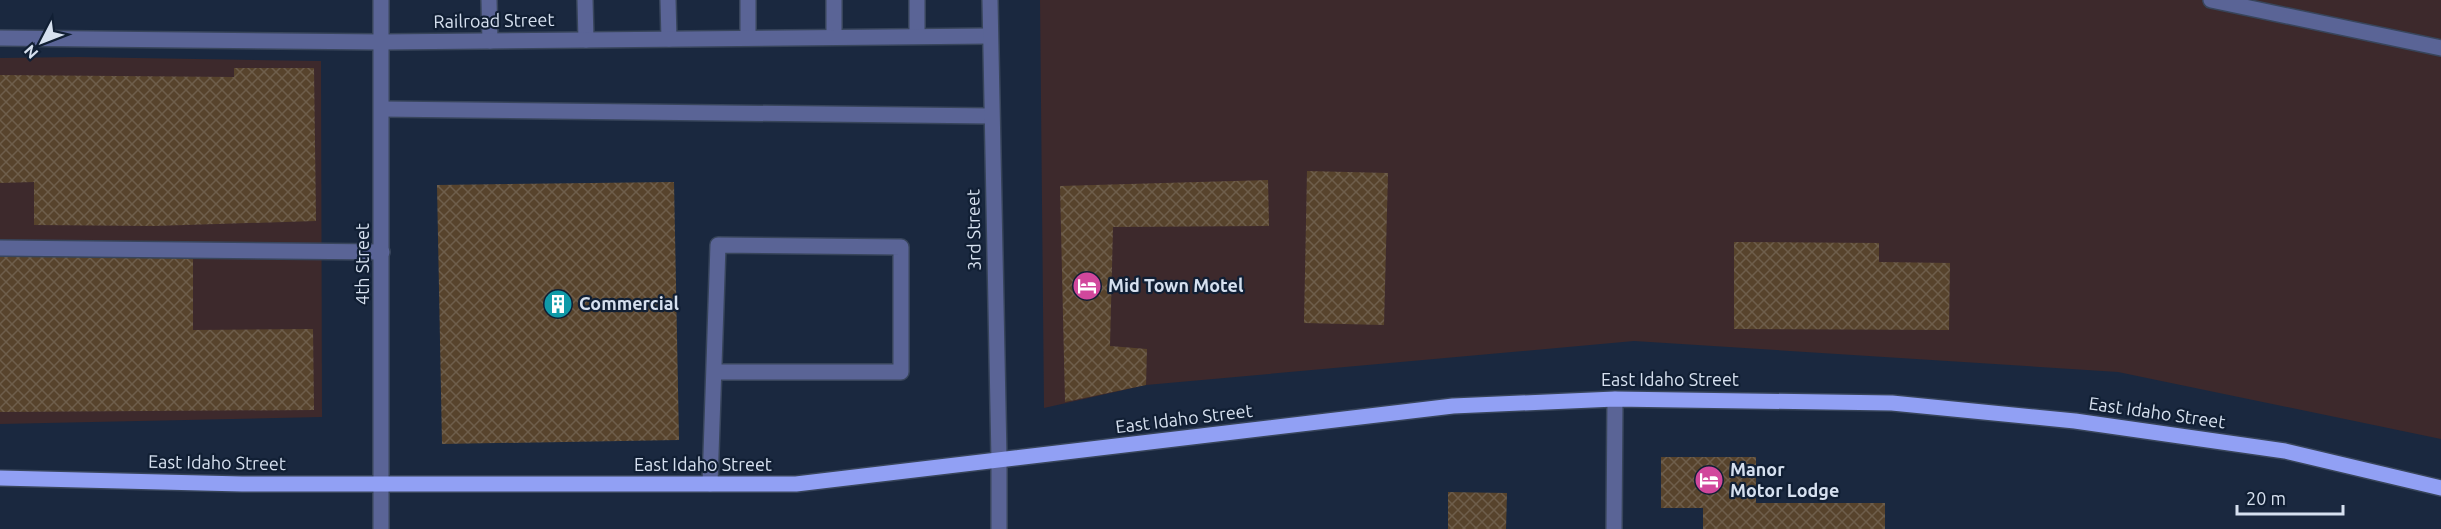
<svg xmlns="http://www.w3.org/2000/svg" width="2441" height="529" font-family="Ubuntu,sans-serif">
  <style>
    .commercial { fill: #3d292c }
    .building { fill: url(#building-cross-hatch) }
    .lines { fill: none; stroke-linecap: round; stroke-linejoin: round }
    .service-casing { stroke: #38455b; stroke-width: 18 }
    .minor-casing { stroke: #38455b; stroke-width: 18 }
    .tertiary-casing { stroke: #38455b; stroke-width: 18 }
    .primary-casing { stroke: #38455b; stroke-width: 18 }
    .service { stroke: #5a6496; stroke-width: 15 }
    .minor { stroke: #5a6496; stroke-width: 15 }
    .tertiary { stroke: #5a6496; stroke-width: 15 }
    .primary { stroke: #91a0f4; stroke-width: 15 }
    .labels { text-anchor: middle; stroke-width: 4.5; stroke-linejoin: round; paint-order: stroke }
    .street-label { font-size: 18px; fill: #d6e0ef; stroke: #111f34 }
    .poi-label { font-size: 18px; font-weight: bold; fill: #d6e0ef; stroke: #111f34; text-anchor: start }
  </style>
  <defs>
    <pattern id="building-cross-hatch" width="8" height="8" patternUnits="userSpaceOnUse" patternTransform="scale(1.5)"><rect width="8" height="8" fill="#57432c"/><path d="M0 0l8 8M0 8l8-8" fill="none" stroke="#6e5e4b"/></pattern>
  </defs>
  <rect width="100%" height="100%" fill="#1a283f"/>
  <!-- commercial -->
  <g class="commercial">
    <path d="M1040 0H2441V439L2118 372 1634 341 1146 385 1044 408Z"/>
    <path d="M77 57 321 61 322 417 0 424V58Z"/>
  </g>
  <!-- building -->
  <g class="building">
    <path d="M234 68H314L316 221 154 226 34 225V182L0 183V75L234 77Z"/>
    <path d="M1307 171 1388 173 1384 325 1304 323Z"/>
    <path d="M1268 180 1269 226 1113 227 1110 346 1147 349 1146 385 1065 402 1060 186Z"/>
    <path d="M674 182 679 440 442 444 437 185Z"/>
    <path d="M1734 242 1879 243V262L1950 263 1949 330 1734 329Z"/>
    <path d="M0 254 193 256V330L313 329 314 410 0 412Z"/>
    <path d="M1661 457H1756V503H1885V529H1703V508H1661Z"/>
    <path d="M1448 492 1507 493 1506 529H1448Z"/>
  </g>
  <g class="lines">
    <!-- service casing -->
    <g class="service-casing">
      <g id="service">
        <path d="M489 0 490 41"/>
        <path d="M585 0 586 40"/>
        <path d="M668 0 669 39"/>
        <path d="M834 0V37"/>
        <path d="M917 0V36"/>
        <path d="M748 38V0"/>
        <path d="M382 109 991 116"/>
        <path d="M0 248 382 252"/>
        <path d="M710 484 718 245 901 247V372H714"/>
        <path d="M999 529V459"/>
        <path d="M1614 529 1615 399"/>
      </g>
    </g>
    <!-- minor casing -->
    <g class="minor-casing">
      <g id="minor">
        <path d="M2211 0 2441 48"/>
        <path d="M0 38 382 42 989 36"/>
        <path d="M381 484V529"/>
      </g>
    </g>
    <!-- tertiary casing -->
    <g class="tertiary-casing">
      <g id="tertiary">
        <path d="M990 0 999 459"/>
        <path d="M381 484V0"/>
      </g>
    </g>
    <!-- primary casing -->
    <g class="primary-casing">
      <path id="primary" d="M0 478 242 484H796L1453 406 1615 399 1892 403 2075 421 2285 451 2441 488"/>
    </g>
    <!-- service -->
    <use href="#service" class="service"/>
    <!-- minor -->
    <use href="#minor" class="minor"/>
    <!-- tertiary -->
    <use href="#tertiary" class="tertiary"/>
    <!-- primary -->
    <use href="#primary" class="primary"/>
  </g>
  <!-- icons -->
  <defs>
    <g id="hotel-disc" transform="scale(1.5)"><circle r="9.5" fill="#d1479c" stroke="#111f34"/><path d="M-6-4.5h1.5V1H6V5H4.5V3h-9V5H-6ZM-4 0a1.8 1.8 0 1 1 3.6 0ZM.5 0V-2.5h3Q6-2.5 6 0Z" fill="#fff"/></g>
    <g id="building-disc" transform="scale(1.5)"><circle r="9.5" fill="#0f9aa8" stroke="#111f34"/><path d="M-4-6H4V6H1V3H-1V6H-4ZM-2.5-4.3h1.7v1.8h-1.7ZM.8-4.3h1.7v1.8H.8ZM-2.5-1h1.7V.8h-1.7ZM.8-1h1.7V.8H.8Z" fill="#fff"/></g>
  </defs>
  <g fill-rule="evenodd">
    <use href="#hotel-disc" x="1087" y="286"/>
    <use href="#building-disc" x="558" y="304"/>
    <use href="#hotel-disc" x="1709" y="480"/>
  </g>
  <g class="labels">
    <!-- street labels -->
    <g class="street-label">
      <text transform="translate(494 21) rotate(-1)" y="6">Railroad Street</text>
      <text transform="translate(974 230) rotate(-91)" y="6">3rd Street</text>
      <text transform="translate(363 264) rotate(-90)" y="6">4th Street</text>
      <text x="1670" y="386">East Idaho Street</text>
      <text transform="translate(2157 413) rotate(8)" y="6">East Idaho Street</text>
      <text transform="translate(1184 419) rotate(-7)" y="6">East Idaho Street</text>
      <text transform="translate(217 463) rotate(1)" y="6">East Idaho Street</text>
      <text x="703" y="471">East Idaho Street</text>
    </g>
    <!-- poi labels -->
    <g class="poi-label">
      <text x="1108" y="292">Mid Town Motel</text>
      <text x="579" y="310">Commercial</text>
      <text x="1730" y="476">Manor<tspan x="1730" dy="21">Motor Lodge</tspan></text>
    </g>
  </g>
  <!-- north arrow -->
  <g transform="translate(42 42) rotate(228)" stroke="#111f34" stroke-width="4.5" paint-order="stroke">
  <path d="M0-4.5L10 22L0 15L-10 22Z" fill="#d6e0ef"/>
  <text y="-9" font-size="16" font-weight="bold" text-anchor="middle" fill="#d6e0ef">N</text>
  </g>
  <!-- scale -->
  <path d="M2237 505v9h106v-9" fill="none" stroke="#d6e0ef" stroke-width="3"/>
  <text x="2246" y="505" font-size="18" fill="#d6e0ef" stroke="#111f34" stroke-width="4.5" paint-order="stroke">20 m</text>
</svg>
